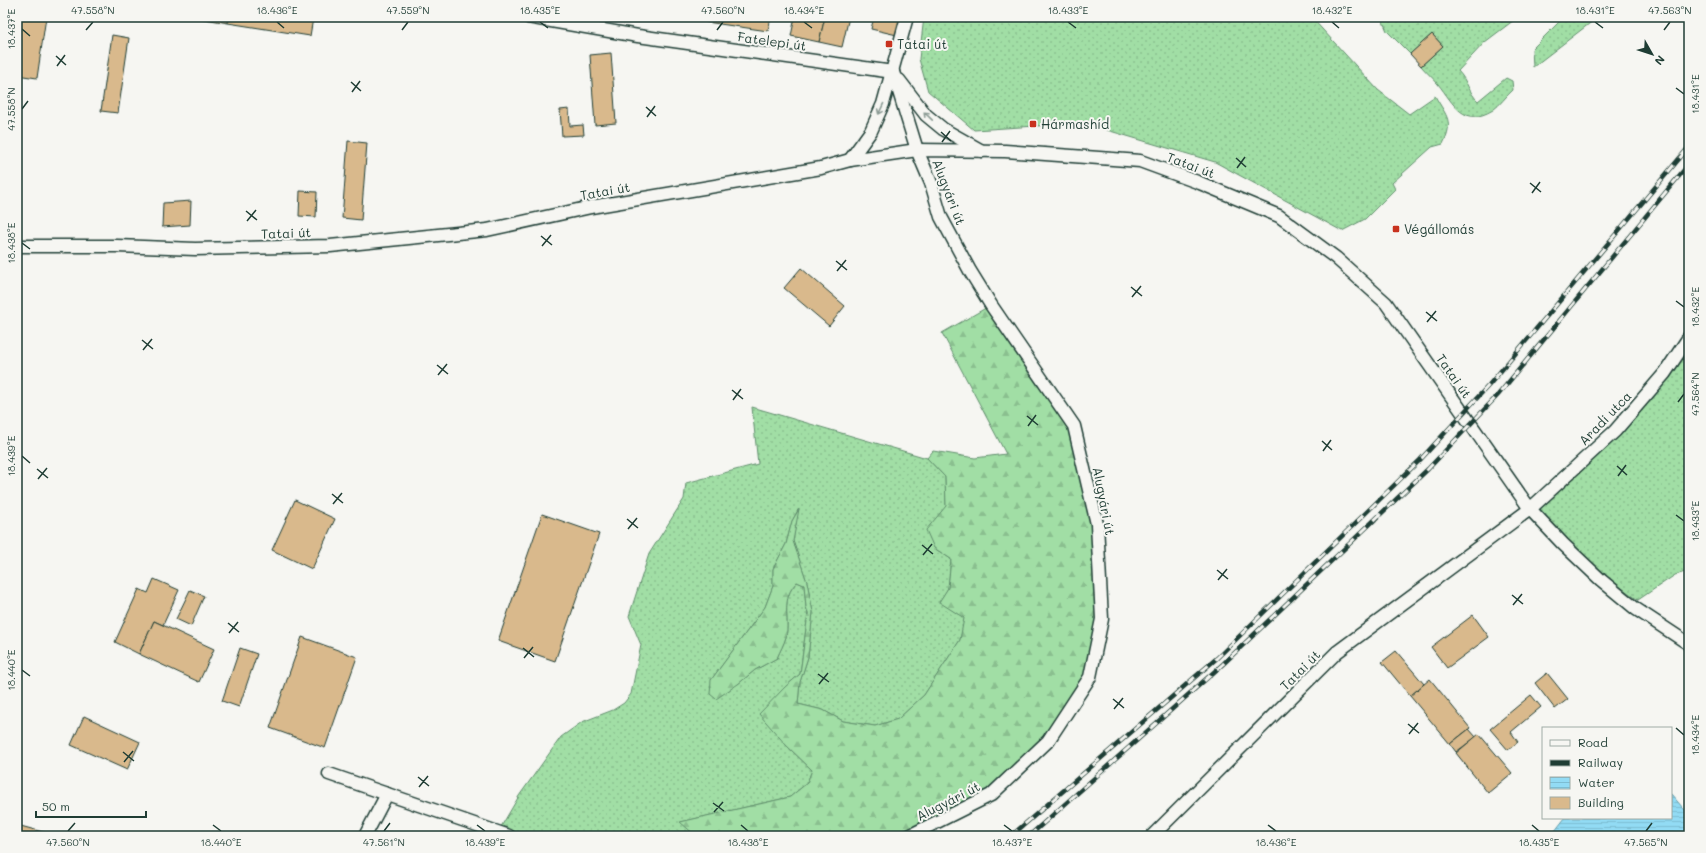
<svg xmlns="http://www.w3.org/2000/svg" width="1706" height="853" font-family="Mali,sans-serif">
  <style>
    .grass { fill: url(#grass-dots); stroke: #608e6c }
    .forest { fill: url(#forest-firs); stroke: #608e6c }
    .water { fill: url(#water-rules); stroke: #649ca7 }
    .building { fill: #d9b98c; stroke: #1f3d34 }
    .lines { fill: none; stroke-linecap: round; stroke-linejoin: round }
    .minor-casing { stroke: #1f3d34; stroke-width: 15 }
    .minor { stroke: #f6f6f2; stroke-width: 12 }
    .rail-casing { stroke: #1f3d34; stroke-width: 4.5 }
    .rail { stroke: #f6f6f2; stroke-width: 3; stroke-dasharray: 9; stroke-linecap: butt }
    .oneway { stroke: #8a9a93 }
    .ticks { fill: none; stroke: #1f3d34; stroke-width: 1.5 }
    .poi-dot { fill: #c8321e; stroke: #f6f6f2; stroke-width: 1.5 }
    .labels { text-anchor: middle; stroke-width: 4; stroke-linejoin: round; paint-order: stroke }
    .street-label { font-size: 13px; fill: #1f3d34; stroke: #f6f6f2 }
    .poi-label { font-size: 13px; fill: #1f3d34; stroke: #f6f6f2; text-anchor: start }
    .neatline { fill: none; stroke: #1f3d34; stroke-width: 1.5 }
    .ticks-label { font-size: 10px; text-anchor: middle; fill: #1f3d34 }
  </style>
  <defs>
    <pattern id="grass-dots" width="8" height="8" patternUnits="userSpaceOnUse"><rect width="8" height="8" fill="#a1dea5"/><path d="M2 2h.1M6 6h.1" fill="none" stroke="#8abf8f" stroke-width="1.8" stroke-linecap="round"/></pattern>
    <pattern id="forest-firs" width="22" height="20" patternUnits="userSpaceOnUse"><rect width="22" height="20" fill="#a1dea5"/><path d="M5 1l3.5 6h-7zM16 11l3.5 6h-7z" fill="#8abf8f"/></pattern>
    <pattern id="water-rules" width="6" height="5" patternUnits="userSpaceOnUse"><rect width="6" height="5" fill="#92dbf4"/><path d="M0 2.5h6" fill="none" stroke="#7dbdd2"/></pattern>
  </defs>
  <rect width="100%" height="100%" fill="#f6f6f2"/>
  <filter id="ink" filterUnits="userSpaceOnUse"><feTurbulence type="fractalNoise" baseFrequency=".025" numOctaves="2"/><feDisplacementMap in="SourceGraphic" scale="8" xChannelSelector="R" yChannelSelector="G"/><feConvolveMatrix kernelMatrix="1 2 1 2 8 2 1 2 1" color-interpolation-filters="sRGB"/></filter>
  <g filter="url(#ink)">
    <!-- grass -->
    <g class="grass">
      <path d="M924 17H1311L1378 90 1409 114 1435 96C1447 117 1454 121 1443 144L1432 147 1392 183 1395 189 1365 219 1342 231 1215 162 1083 123 974 130 928 91 919 59Z"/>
      <path d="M1381 17H1518L1485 42 1458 71C1467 80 1469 93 1478 101L1506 78 1512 81 1513 90C1506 96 1500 105 1493 110 1463 128 1454 104 1438 84 1433 78 1426 72 1421 66L1443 46 1432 34 1410 54 1387 31Z"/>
      <path d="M1564 17H1598L1533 67 1532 49Z"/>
      <path d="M1689 337V571L1675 575 1638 600 1563 544 1530 509 1615 431Z"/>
      <path d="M752 407 927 458 945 477 946 506 934 548 951 559 948 588 940 602 965 618 960 640 924 695 898 719 875 726 843 721 823 710 798 704 800 682 808 657 813 612 807 582 793 541 798 510 792 521 786 544 773 569V586L765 607 711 680 738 684 755 670 777 658C780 651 784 644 786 637 790 618 780 599 797 582L804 585 806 607 808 613 800 674 785 687 786 745 812 770 807 783 790 797 681 822 696 836H509L498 832 519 796 561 737 582 722 613 710 624 703 631 694 641 645 629 616 649 554 684 499 686 483 758 464Z"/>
    </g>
    <!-- forest -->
    <path class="forest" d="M991 305 1074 426 1087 478 1102 619 1090 677 1048 741 991 795 909 836H696L680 822 790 797 807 783 812 770 786 745 759 714 785 687 800 674 808 613 806 607 804 585 797 582C780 599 790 618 786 637 784 644 780 651 777 658L755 670 738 684 716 699 710 694 711 680 765 607 773 586V569L786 544 792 521 799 509 793 541 807 582 813 612 808 657 800 682 798 704 823 710 843 721 875 726 898 719 924 695 960 640 964 618 939 602 948 588 951 559 934 548 926 530 946 506 945 477 927 458 933 451 975 458 1006 454 942 333Z"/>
    <!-- water -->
    <path class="water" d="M1671 794 1689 815V836H1551L1565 818H1671Z"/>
    <!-- building -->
    <g class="building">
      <path d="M17 17H46L37 78 17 75Z"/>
      <path d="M193 17H229L228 23Z"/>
      <path d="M229 17H309L313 18 310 36 228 23Z"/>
      <path d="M706 17H771L768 31 706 22Z"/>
      <path d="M795 17H825L819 42 791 36Z"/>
      <path d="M825 17H849L842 47 819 42Z"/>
      <path d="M874 17H902L897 35 871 29Z"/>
      <path d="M1432 34 1443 46 1421 66 1410 54Z"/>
      <path d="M112 35 129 38 118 113 101 111Z"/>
      <path d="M611 53 616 123 595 125 590 55Z"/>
      <path d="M569 109 570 126 583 125 584 135 562 136 560 110Z"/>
      <path d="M348 141 367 143 361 220 342 218Z"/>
      <path d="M300 191 317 192 316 217 299 216Z"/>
      <path d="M191 201 190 225 162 227 163 203Z"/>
      <path d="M801 268 845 306 829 326 784 288Z"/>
      <path d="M295 500 335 519 312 569 272 550Z"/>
      <path d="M542 514 599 534 555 661 498 641Z"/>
      <path d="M154 579 179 590 163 625 154 621 139 654 115 642 139 589 148 593Z"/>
      <path d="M190 590 204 596 191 626 176 619Z"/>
      <path d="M1473 615 1489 637 1447 668 1431 647Z"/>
      <path d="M154 621 214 649 199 682 139 654Z"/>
      <path d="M302 637 357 657 325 748 270 728Z"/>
      <path d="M240 648 257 654 239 707 222 701Z"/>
      <path d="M1396 651 1424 684 1410 696 1382 662Z"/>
      <path d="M1547 673 1568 699 1555 709 1535 683Z"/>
      <path d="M1430 679 1470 728 1450 744 1410 696Z"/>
      <path d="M1531 695 1541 707 1511 732 1518 742 1508 750 1490 729Z"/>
      <path d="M84 716 140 742 127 770 71 745Z"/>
      <path d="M1469 729 1476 737 1456 752 1450 744Z"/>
      <path d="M1479 734 1512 773 1488 793 1456 753Z"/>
      <path d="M17 825 50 834V836H17Z"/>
    </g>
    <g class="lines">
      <!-- minor casing -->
      <g class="minor-casing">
        <g id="minor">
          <path d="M528 17 638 36 893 72"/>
          <path d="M893 72 917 150 931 183 941 217 970 271 991 305 1074 426 1097 524 1102 619 1090 677 1048 741 991 795 909 836"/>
          <path d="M899 80 926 115 943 129 982 151"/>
          <path d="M850 160 871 131 883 104 907 17"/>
          <path d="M17 246H117L195 249 330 246 487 230 591 207 821 168 850 160 917 150 1005 151 1140 161 1200 183 1279 216 1336 258 1386 303 1530 509 1563 544 1601 580 1636 609 1689 644"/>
          <path d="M329 774 509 836"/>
          <path d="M365 836 387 794"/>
          <path d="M1152 836 1337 652 1530 509 1615 431 1665 373 1689 337"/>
        </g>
      </g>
      <!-- minor -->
      <use href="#minor" class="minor"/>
      <!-- rail casing -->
      <g class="rail-casing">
        <g id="rail">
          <path d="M1011 836 1217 658 1420 460 1489 385 1689 147"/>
          <path d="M1029 836 1223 664 1428 469 1498 395 1689 164"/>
        </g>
      </g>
      <!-- rail -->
      <use href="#rail" class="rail"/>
    </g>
    <!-- one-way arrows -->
    <defs><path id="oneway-shaft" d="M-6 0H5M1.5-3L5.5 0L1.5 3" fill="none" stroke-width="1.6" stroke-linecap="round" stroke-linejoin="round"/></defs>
    <g class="oneway">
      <use href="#oneway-shaft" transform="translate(881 109) rotate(115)"/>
      <use href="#oneway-shaft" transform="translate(928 116) rotate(-136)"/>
    </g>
  </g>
  <!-- ticks -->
  <path class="ticks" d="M277 22 284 28M540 22 548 28M804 22 812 28M1068 22 1076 28M1332 22 1339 28M1595 22 1603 28M22 29 30 36M86 30 93 22M402 30 408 22M717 30 723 22M1664 30 1670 22M56 56 66 65M57 66 65 55M351 82 361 91M1676 88 1684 94M352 92 360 81M646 107 656 116M22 109 28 101M647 117 655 106M941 132 951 141M942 142 950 131M1236 158 1246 167M1237 168 1245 157M1530 183 1541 192M1532 193 1540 182M246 211 257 220M247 221 256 210M541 236 552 245M22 243 30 249M542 246 551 235M836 261 847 270M837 271 846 260M1131 287 1142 296M1132 297 1141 286M1676 301 1684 307M1426 312 1437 321M1427 322 1436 311M142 340 153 349M143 350 152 339M437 365 448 374M438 375 447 364M732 390 743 399M733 400 741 389M1678 402 1684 394M1027 416 1038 425M1028 426 1036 415M1322 441 1332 450M1323 451 1331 440M22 456 30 463M1617 466 1627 475M37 469 48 478M1618 476 1626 465M38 479 47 468M332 494 343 503M333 504 342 493M1676 515 1684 521M627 519 638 528M628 529 637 518M922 545 933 554M923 555 932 544M1217 570 1228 579M1218 580 1227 569M1512 595 1523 604M1513 605 1522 594M228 623 239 632M229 633 238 622M523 648 534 657M524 658 533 647M22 670 30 676M818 674 829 682M819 684 828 673M1113 699 1124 708M1114 709 1123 698M1408 724 1419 733M1676 728 1684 735M1409 734 1418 723M123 752 134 761M124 762 133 751M418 777 429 786M419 787 428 776M713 803 724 811M714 812 723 802M213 825 221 831M477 825 485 831M741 825 748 831M1004 825 1012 831M1268 825 1276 831M1532 825 1539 831M68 831 75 823M384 831 390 823M1646 831 1652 823"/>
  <!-- markers -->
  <g class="poi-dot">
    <rect x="885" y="40" width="8" height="8" rx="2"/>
    <rect x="1029" y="120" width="8" height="8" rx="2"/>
    <rect x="1392" y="225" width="8" height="8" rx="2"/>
  </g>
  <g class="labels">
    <!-- street labels -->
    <g class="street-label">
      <text transform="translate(772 41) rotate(8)" y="5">Fatelepi út</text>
      <text transform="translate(1191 165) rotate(21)" y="5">Tatai út</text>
      <text transform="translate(605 191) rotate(-10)" y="5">Tatai út</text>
      <text transform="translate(949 192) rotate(69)" y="5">Alugyári út</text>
      <text transform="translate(286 233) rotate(-2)" y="5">Tatai út</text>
      <text transform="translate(1454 376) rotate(55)" y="5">Tatai út</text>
      <text transform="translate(1605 418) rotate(-46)" y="5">Aradi utca</text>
      <text transform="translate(1104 501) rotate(79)" y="5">Alugyári út</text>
      <text transform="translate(1300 670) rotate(-45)" y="5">Tatai út</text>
      <text transform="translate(948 801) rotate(-27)" y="5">Alugyári út</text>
    </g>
    <!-- poi labels -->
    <g class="poi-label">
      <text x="897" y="49">Tatai út</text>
      <text x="1041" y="129">Hármashíd</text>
      <text x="1404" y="234">Végállomás</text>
    </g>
  </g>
  <!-- margin -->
  <rect width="1706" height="853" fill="none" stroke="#f6f6f2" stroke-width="44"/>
  <!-- legend -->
  <rect x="1542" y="727" width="130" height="92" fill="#f6f6f2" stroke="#a0aca6"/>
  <rect x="1550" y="740" width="20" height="6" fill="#f6f6f2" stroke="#a0aca6"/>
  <text x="1578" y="747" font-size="12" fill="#1f3d34">Road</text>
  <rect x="1550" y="760" width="20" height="6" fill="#1f3d34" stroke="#a0aca6"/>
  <text x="1578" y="767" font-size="12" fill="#1f3d34">Railway</text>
  <rect x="1550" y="777" width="20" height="12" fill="url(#water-rules)" stroke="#a0aca6"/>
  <text x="1578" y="787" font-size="12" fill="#1f3d34">Water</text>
  <rect x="1550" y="797" width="20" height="12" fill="#d9b98c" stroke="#a0aca6"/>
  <text x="1578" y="807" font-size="12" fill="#1f3d34">Building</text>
  <!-- north arrow -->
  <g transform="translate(1652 54) rotate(129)" stroke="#f6f6f2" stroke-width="3" paint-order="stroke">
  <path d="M0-3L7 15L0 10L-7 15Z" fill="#1f3d34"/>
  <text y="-6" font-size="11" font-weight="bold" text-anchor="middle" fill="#1f3d34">N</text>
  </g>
  <!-- scale -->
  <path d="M36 811v6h110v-6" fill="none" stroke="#1f3d34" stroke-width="2"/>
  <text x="42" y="811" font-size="12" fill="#1f3d34" stroke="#f6f6f2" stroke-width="3" paint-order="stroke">50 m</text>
  <rect x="22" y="22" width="1662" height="809" class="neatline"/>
  <g class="ticks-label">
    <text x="93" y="14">47.558°N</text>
    <text x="277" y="14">18.436°E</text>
    <text x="408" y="14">47.559°N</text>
    <text x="540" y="14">18.435°E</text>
    <text x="723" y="14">47.560°N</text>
    <text x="804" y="14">18.434°E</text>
    <text x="1068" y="14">18.433°E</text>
    <text x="1332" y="14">18.432°E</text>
    <text x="1595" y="14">18.431°E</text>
    <text x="1670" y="14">47.563°N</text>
    <text transform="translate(11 29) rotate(-90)" y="4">18.437°E</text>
    <text transform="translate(1695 94) rotate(-90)" y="4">18.431°E</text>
    <text transform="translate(11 109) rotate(-90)" y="4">47.558°N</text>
    <text transform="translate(11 243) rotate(-90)" y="4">18.438°E</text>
    <text transform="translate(1695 307) rotate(-90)" y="4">18.432°E</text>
    <text transform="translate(1695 394) rotate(-90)" y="4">47.564°N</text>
    <text transform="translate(11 456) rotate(-90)" y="4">18.439°E</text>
    <text transform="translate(1695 521) rotate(-90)" y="4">18.433°E</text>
    <text transform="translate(11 670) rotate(-90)" y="4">18.440°E</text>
    <text transform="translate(1695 735) rotate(-90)" y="4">18.434°E</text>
    <text x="68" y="846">47.560°N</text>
    <text x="221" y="846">18.440°E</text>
    <text x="384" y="846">47.561°N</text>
    <text x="485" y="846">18.439°E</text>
    <text x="748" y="846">18.438°E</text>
    <text x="1012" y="846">18.437°E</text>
    <text x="1276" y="846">18.436°E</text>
    <text x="1539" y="846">18.435°E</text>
    <text x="1646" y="846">47.565°N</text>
  </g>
</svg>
